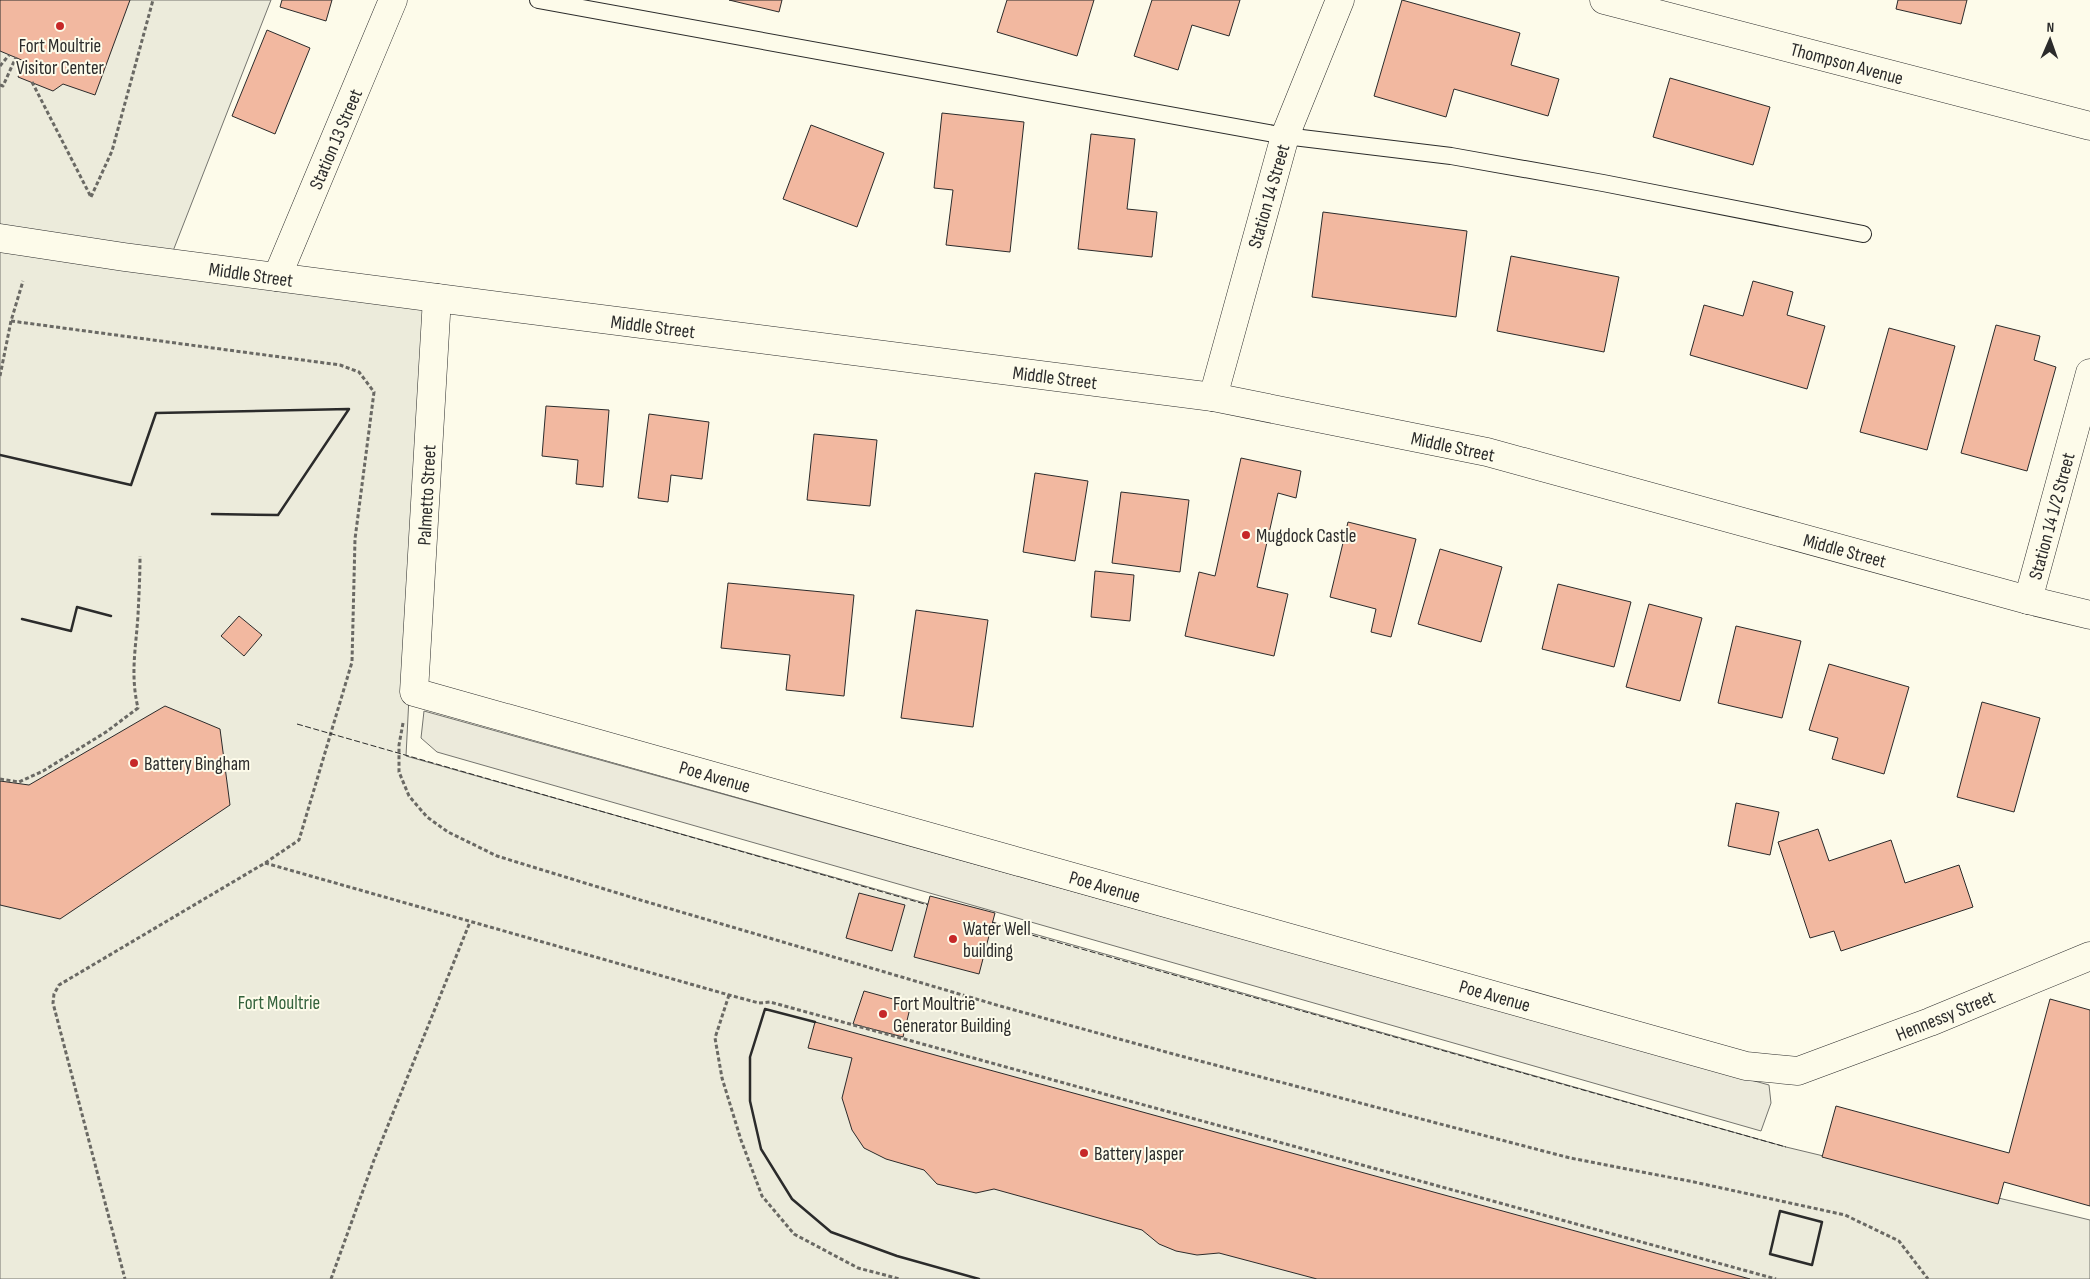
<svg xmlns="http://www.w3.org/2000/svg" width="2090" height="1279" font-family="'Sofia Sans Condensed',sans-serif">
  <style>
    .green { fill: #ecebdb; stroke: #74746e }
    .parking { fill: #eceadb; stroke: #74746e }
    .building { fill: #f2b8a0; stroke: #2b2b2b }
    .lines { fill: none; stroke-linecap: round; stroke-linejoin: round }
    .service-casing { stroke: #2b2b2b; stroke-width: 18 }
    .minor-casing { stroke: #2b2b2b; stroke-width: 29 }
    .tertiary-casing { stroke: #2b2b2b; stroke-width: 29 }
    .path { stroke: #6a6964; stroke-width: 3; stroke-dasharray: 4 2.5; stroke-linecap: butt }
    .service { stroke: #fdfbea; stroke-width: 16 }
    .minor { stroke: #fdfbea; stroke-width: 28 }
    .tertiary { stroke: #fdfbea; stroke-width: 28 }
    .fence { stroke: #2b2b2b; stroke-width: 1; stroke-dasharray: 6 2.5; stroke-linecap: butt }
    .wall { stroke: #2b2b2b; stroke-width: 2.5 }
    .poi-dot { fill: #c62828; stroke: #fdfbea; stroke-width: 2 }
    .labels { text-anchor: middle; stroke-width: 4; stroke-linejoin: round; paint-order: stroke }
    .poi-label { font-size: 19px; fill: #2b2b2b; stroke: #fdfbea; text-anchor: start }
    .street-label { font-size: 19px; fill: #2b2b2b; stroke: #fdfbea }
    .park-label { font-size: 19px; fill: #34623c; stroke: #fdfbea }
  </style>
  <rect width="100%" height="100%" fill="#fdfbea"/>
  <!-- green -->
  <path class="green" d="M0 0H271L166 269 429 304 406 756 1786 1147 2090 1220V1279H0Z"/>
  <!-- parking -->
  <path class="parking" d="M424 711 1769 1085 1771 1103 1761 1131 437 752 421 738Z"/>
  <!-- building -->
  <g class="building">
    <path d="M0 0H130L95 95 63 84 53 91 18 77 24 61 0 51Z"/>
    <path d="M282 0H332L326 21 280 7Z"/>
    <path d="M729 0H782L779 12Z"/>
    <path d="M1007 0H1094L1077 56 997 32Z"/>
    <path d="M1152 0H1240L1229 36 1192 25 1178 70 1134 56Z"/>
    <path d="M1402 0 1520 33 1511 65 1559 79 1548 116 1454 89 1446 117 1374 96Z"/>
    <path d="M1898 0H1967L1961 24 1896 9Z"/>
    <path d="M267 30 310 48 275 134 232 116Z"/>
    <path d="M1670 78 1770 107 1753 165 1653 137Z"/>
    <path d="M942 113 1024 122 1010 252 946 245 953 190 934 188Z"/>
    <path d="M811 125 884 153 857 227 783 199Z"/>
    <path d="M1091 134 1135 139 1127 209 1157 212 1152 257 1078 249Z"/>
    <path d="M1323 212 1467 231 1456 317 1312 297Z"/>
    <path d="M1511 256 1619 277 1604 352 1497 331Z"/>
    <path d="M1753 281 1793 292 1787 315 1825 326 1807 389 1690 355 1704 305 1743 316Z"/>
    <path d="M1996 325 2040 336 2034 360 2056 367 2027 471 1961 453Z"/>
    <path d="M1889 328 1955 346 1927 450 1860 432Z"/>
    <path d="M546 406 609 410 603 487 576 484 578 460 542 456Z"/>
    <path d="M649 414 709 422 702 479 671 475 668 502 638 498Z"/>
    <path d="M814 434 877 440 870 506 807 500Z"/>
    <path d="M1241 458 1301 471 1296 498 1278 493 1257 587 1288 594 1274 656 1185 636 1199 572 1215 576Z"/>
    <path d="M1035 473 1088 481 1075 561 1023 552Z"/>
    <path d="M1121 492 1189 500 1180 572 1112 563Z"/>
    <path d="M1348 522 1416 539 1391 637 1371 632 1376 609 1330 597Z"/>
    <path d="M1440 549 1502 567 1481 642 1418 624Z"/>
    <path d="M1095 571 1134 575 1130 621 1091 617Z"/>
    <path d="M728 583 854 595 844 696 786 690 790 655 721 648Z"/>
    <path d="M1558 584 1631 602 1614 667 1542 649Z"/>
    <path d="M1649 604 1702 618 1680 701 1626 687Z"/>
    <path d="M916 610 988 620 973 727 901 718Z"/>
    <path d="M239 616 262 635 244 656 221 636Z"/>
    <path d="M1736 626 1801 641 1782 718 1718 703Z"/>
    <path d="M1829 664 1909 687 1884 774 1832 759 1838 738 1809 730Z"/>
    <path d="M1982 702 2040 718 2014 812 1957 797Z"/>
    <path d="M165 706 220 729 230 805 60 919 0 905V781L29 785Z"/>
    <path d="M1736 803 1779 812 1770 855 1728 846Z"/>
    <path d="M1818 829 1829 861 1891 840 1905 883 1959 865 1973 907 1841 951 1834 931 1810 938 1778 842Z"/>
    <path d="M859 893 905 905 892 951 846 938Z"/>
    <path d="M930 896 995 913 979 974 914 957Z"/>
    <path d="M864 991 911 1004 903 1037 853 1024Z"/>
    <path d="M2050 999 2090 1010V1206L2004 1182 1998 1204 1822 1157 1836 1106 2009 1153Z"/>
    <path d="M815 1022 1750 1279H1317L1219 1253 1197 1255 1176 1251 1159 1244 1142 1230 994 1189 976 1193 937 1184 924 1170 886 1159 864 1148 852 1130 842 1098 852 1058 808 1048Z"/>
  </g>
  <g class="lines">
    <!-- service casing -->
    <g class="service-casing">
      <path id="service" d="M538 0 1285 136 1451 156 1603 183 1863 234"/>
    </g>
    <!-- minor casing -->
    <g class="minor-casing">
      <g id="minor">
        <path d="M1604 0 2090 126"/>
        <path d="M277 277 393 0"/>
        <path d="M437 298 414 692 1746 1066 1798 1071 1930 1022 2090 956"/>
        <path d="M1213 397 1285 136 1340 0"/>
        <path d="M2028 600 2090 373"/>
      </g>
    </g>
    <!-- tertiary casing -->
    <g class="tertiary-casing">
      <path id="tertiary" d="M0 238 124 257 437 298 1213 397 1487 452 2028 600 2090 615"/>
    </g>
    <!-- path -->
    <g class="path">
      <path d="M0 66 9 55"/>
      <path d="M32 82 91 197"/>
      <path d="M0 85 3 86 16 57"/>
      <path d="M91 197 112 151 153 0"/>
      <path d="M11 321 340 365 359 372 374 392 355 539 352 662 299 840 265 863 59 985 54 994 53 1003 125 1279"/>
      <path d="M0 376 11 321 23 281"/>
      <path d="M403 723 399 745V772L409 796 427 817 448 832 497 856 637 899 1000 1006 1177 1055 1570 1158 1694 1182 1845 1215 1899 1241 1928 1279"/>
      <path d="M0 779 19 782 43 771 106 732 138 708C130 674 136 648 138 615 139 595 140 576 140 556"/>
      <path d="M265 863 729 995 759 1003 770 1002 1776 1279"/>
      <path d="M729 995 715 1038 722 1078 741 1140 762 1196 794 1234 858 1268 900 1279"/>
      <path d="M331 1279 374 1160 470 922"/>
    </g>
    <!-- service -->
    <use href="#service" class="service"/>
    <!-- minor -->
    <use href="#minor" class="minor"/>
    <!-- tertiary -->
    <use href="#tertiary" class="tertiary"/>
    <!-- fence -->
    <g class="fence">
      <path d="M297 724 928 905"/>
      <path d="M992 922 1021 932 1786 1147"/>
    </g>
    <!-- wall -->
    <g class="wall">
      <path d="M0 455 131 485 156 413 349 409 278 515 212 514"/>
      <path d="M22 619 71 631 77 607 111 616"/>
      <path d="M815 1022 765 1009 750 1057V1101L761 1149 792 1199 831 1232 897 1256 979 1279"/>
      <path d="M1780 1211 1822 1222 1812 1265 1770 1254Z"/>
    </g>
  </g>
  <!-- markers -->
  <g class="poi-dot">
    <circle cx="60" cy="26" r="5"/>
    <circle cx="1246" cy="535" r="5"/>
    <circle cx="134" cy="763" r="5"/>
    <circle cx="953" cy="939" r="5"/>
    <circle cx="883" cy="1014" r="5"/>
    <circle cx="1084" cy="1153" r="5"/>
  </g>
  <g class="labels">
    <!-- poi labels -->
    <g class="poi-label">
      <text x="60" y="52" text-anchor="middle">Fort Moultrie<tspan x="60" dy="22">Visitor Center</tspan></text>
      <text x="1256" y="542">Mugdock Castle</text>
      <text x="144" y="770">Battery Bingham</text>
      <text x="963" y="935">Water Well<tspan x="963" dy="22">building</tspan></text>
      <text x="893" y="1010">Fort Moultrie<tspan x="893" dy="22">Generator Building</tspan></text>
      <text x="1094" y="1160">Battery Jasper</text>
    </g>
    <!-- street labels -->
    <g class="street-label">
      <text transform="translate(1847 63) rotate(15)" y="7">Thompson Avenue</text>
      <text transform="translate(335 139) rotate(-67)" y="7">Station 13 Street</text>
      <text transform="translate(1268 196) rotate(-74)" y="7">Station 14 Street</text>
      <text transform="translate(251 274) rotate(8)" y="7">Middle Street</text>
      <text transform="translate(653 326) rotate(7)" y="7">Middle Street</text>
      <text transform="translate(1055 377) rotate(7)" y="7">Middle Street</text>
      <text transform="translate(1453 446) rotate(12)" y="7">Middle Street</text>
      <text transform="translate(426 495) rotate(-87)" y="7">Palmetto Street</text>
      <text transform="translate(2051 516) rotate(-75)" y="7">Station 14 1/2 Street</text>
      <text transform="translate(1845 550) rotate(15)" y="7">Middle Street</text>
      <text transform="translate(715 776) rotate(16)" y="7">Poe Avenue</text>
      <text transform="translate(1105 886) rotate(16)" y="7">Poe Avenue</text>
      <text transform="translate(1495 995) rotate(16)" y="7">Poe Avenue</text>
      <text transform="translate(1945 1015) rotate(-22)" y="7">Hennessy Street</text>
    </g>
    <!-- park labels -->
    <g class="park-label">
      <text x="279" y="1009">Fort Moultrie</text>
    </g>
  </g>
  <!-- north arrow -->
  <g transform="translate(2050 40) rotate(2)" stroke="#fdfbea" stroke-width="4" paint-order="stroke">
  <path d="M0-4L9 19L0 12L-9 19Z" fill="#2b2b2b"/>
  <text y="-8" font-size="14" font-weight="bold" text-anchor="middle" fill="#2b2b2b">N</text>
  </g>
</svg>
